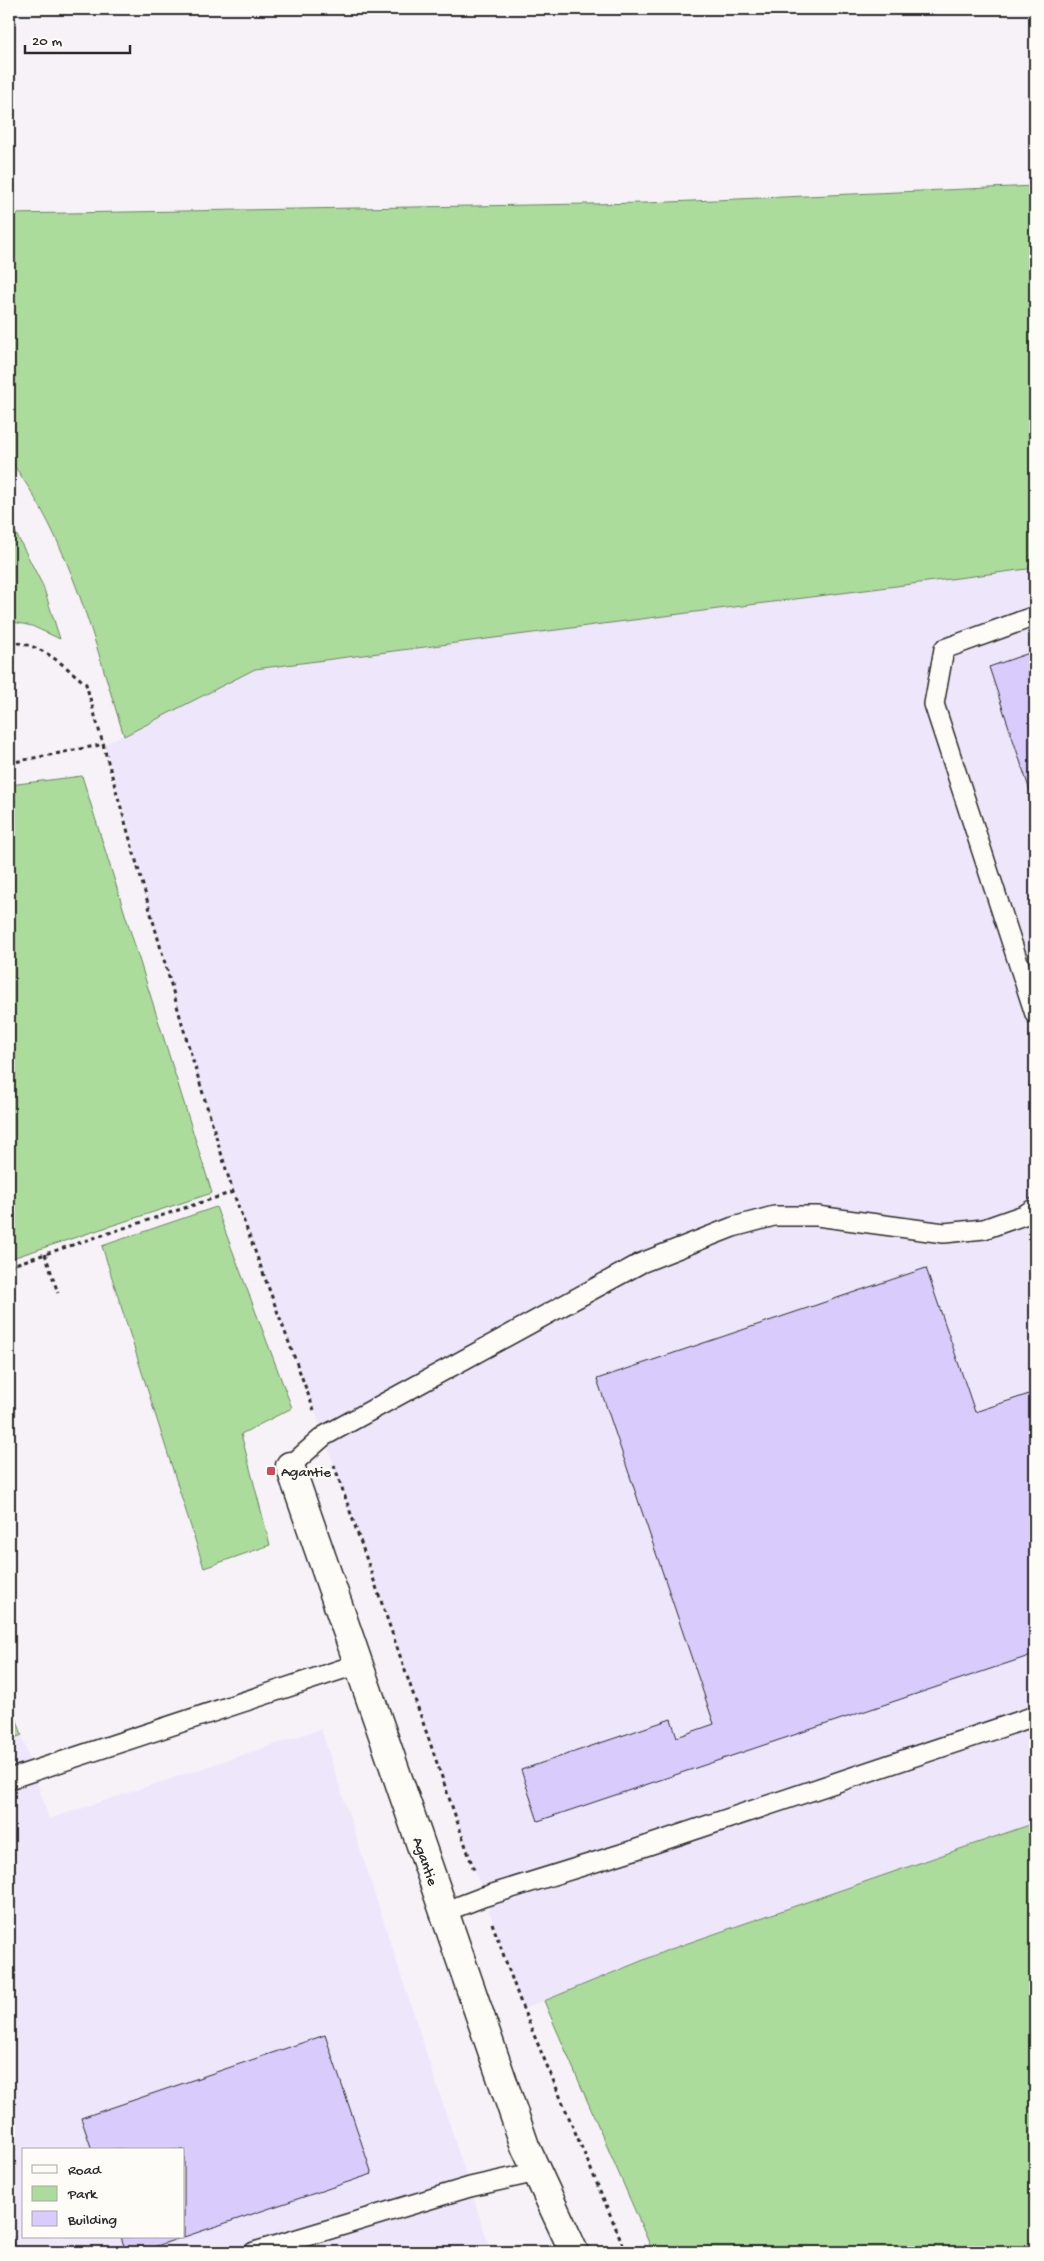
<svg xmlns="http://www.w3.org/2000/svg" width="1044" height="2261" font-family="'Gochi Hand',sans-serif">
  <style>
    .built { fill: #eee6fa; fill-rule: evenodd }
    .green { fill: #acdc9b; stroke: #6c8463 }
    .building { fill: #dacbfd; stroke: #2b2b2b }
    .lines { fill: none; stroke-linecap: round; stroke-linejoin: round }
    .service-casing { stroke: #2b2b2b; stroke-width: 22 }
    .minor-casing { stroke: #2b2b2b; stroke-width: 31 }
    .path { stroke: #2b2b2b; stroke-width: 3; stroke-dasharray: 4 4; stroke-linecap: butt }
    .service { stroke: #fdfcf7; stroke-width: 19 }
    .minor { stroke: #fdfcf7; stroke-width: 28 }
    .poi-dot { fill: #d1495b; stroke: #fdfcf7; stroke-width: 2 }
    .labels { text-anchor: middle; stroke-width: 5; stroke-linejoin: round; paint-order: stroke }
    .poi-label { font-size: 15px; fill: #2b2b2b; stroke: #fdfcf7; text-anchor: start }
    .street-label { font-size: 15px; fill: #2b2b2b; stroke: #fdfcf7 }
  </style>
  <rect width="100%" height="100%" fill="#f6f2f8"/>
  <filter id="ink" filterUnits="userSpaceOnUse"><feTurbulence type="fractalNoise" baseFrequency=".02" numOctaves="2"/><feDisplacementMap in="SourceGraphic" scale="10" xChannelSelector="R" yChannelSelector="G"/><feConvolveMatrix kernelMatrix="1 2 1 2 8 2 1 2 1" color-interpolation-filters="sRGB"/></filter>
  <g filter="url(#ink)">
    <!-- built -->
    <g class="built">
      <path d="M1035 568V1823L668 1950 523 2009 324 1436 233 1192 186 1041 105 744 255 669Z"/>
      <path d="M9 1697 49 1819 321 1729 491 2252H9ZM24 2150H184V2237H24Z"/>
    </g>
    <!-- green -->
    <g class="green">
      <path d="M1035 186V568L255 669 124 736C94 641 70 539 9 459V214L646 203Z"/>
      <path d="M9 520 43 586 60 639 32 626 9 621Z"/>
      <path d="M82 776 212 1193 9 1259V785Z"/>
      <path d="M216 1207 292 1408 241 1434 270 1545 204 1568 102 1246Z"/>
      <path d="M9 1697 22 1735 9 1740Z"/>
      <path d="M1035 1823V2252H653L544 2001 668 1950Z"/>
    </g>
    <!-- building -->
    <g class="building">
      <path d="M1035 651V806L989 667Z"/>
      <path d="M926 1268 975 1412 1035 1392V1654L538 1821 521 1770 671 1719 677 1737 714 1724 597 1379Z"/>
      <path d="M325 2035 372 2174 184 2237V2150H92L81 2118Z"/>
      <path d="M9 2228 17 2252H9Z"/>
      <path d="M121 2237H183L139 2252H126Z"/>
    </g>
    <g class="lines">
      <!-- service casing -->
      <g class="service-casing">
        <g id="service">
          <path d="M1035 616 944 649 934 704 1035 1014"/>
          <path d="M290 1466 324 1436 641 1263 733 1227 774 1216H817L944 1233 984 1229 1024 1215 1035 1208"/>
          <path d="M9 1779 358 1664"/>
          <path d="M444 1912 483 1897 634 1850 1035 1716"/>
          <path d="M254 2252 470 2187 537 2172"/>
        </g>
      </g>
      <!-- minor casing -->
      <g class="minor-casing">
        <path id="minor" d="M290 1466 525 2146 574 2252"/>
      </g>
      <!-- path -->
      <g class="path">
        <path d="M9 642C41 643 62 664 86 684L187 1041 233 1192 314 1410"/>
        <path d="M9 763 105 744"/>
        <path d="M45 1254 58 1293"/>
        <path d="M9 1266 233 1192"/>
        <path d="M334 1465 474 1870"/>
        <path d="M492 1923 523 2009 626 2252"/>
      </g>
      <!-- service -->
      <use href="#service" class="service"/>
      <!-- minor -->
      <use href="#minor" class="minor"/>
    </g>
  </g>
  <!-- markers -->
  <rect class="poi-dot" x="266" y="1466" width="10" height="10" rx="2.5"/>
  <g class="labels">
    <!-- poi labels -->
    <g class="poi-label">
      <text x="281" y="1476">Agantie</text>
    </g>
    <!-- street labels -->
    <g class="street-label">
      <text transform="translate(426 1861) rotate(71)" y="5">Agantie</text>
    </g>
  </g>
  <!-- margin -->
  <rect width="1044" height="2261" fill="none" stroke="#fdfcf7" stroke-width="30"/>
  <rect x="15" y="15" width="1014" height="2231" fill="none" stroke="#2b2b2b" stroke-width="2" filter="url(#ink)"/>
  <!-- legend -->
  <rect x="22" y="2148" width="162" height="90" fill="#fdfcf7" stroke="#a9a8a5"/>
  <rect x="32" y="2165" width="25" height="8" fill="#fdfcf7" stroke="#a9a8a5"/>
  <text x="68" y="2174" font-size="15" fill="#2b2b2b">Road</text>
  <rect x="32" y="2186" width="25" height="15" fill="#acdc9b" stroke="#a9a8a5"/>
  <text x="68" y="2198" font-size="15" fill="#2b2b2b">Park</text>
  <rect x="32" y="2211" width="25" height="15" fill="#dacbfd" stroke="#a9a8a5"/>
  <text x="68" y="2224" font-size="15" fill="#2b2b2b">Building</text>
  <!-- scale -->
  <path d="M25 45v8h105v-8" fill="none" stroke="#2b2b2b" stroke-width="2.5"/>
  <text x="32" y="45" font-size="15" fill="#2b2b2b" stroke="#fdfcf7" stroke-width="4" paint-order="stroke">20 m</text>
</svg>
